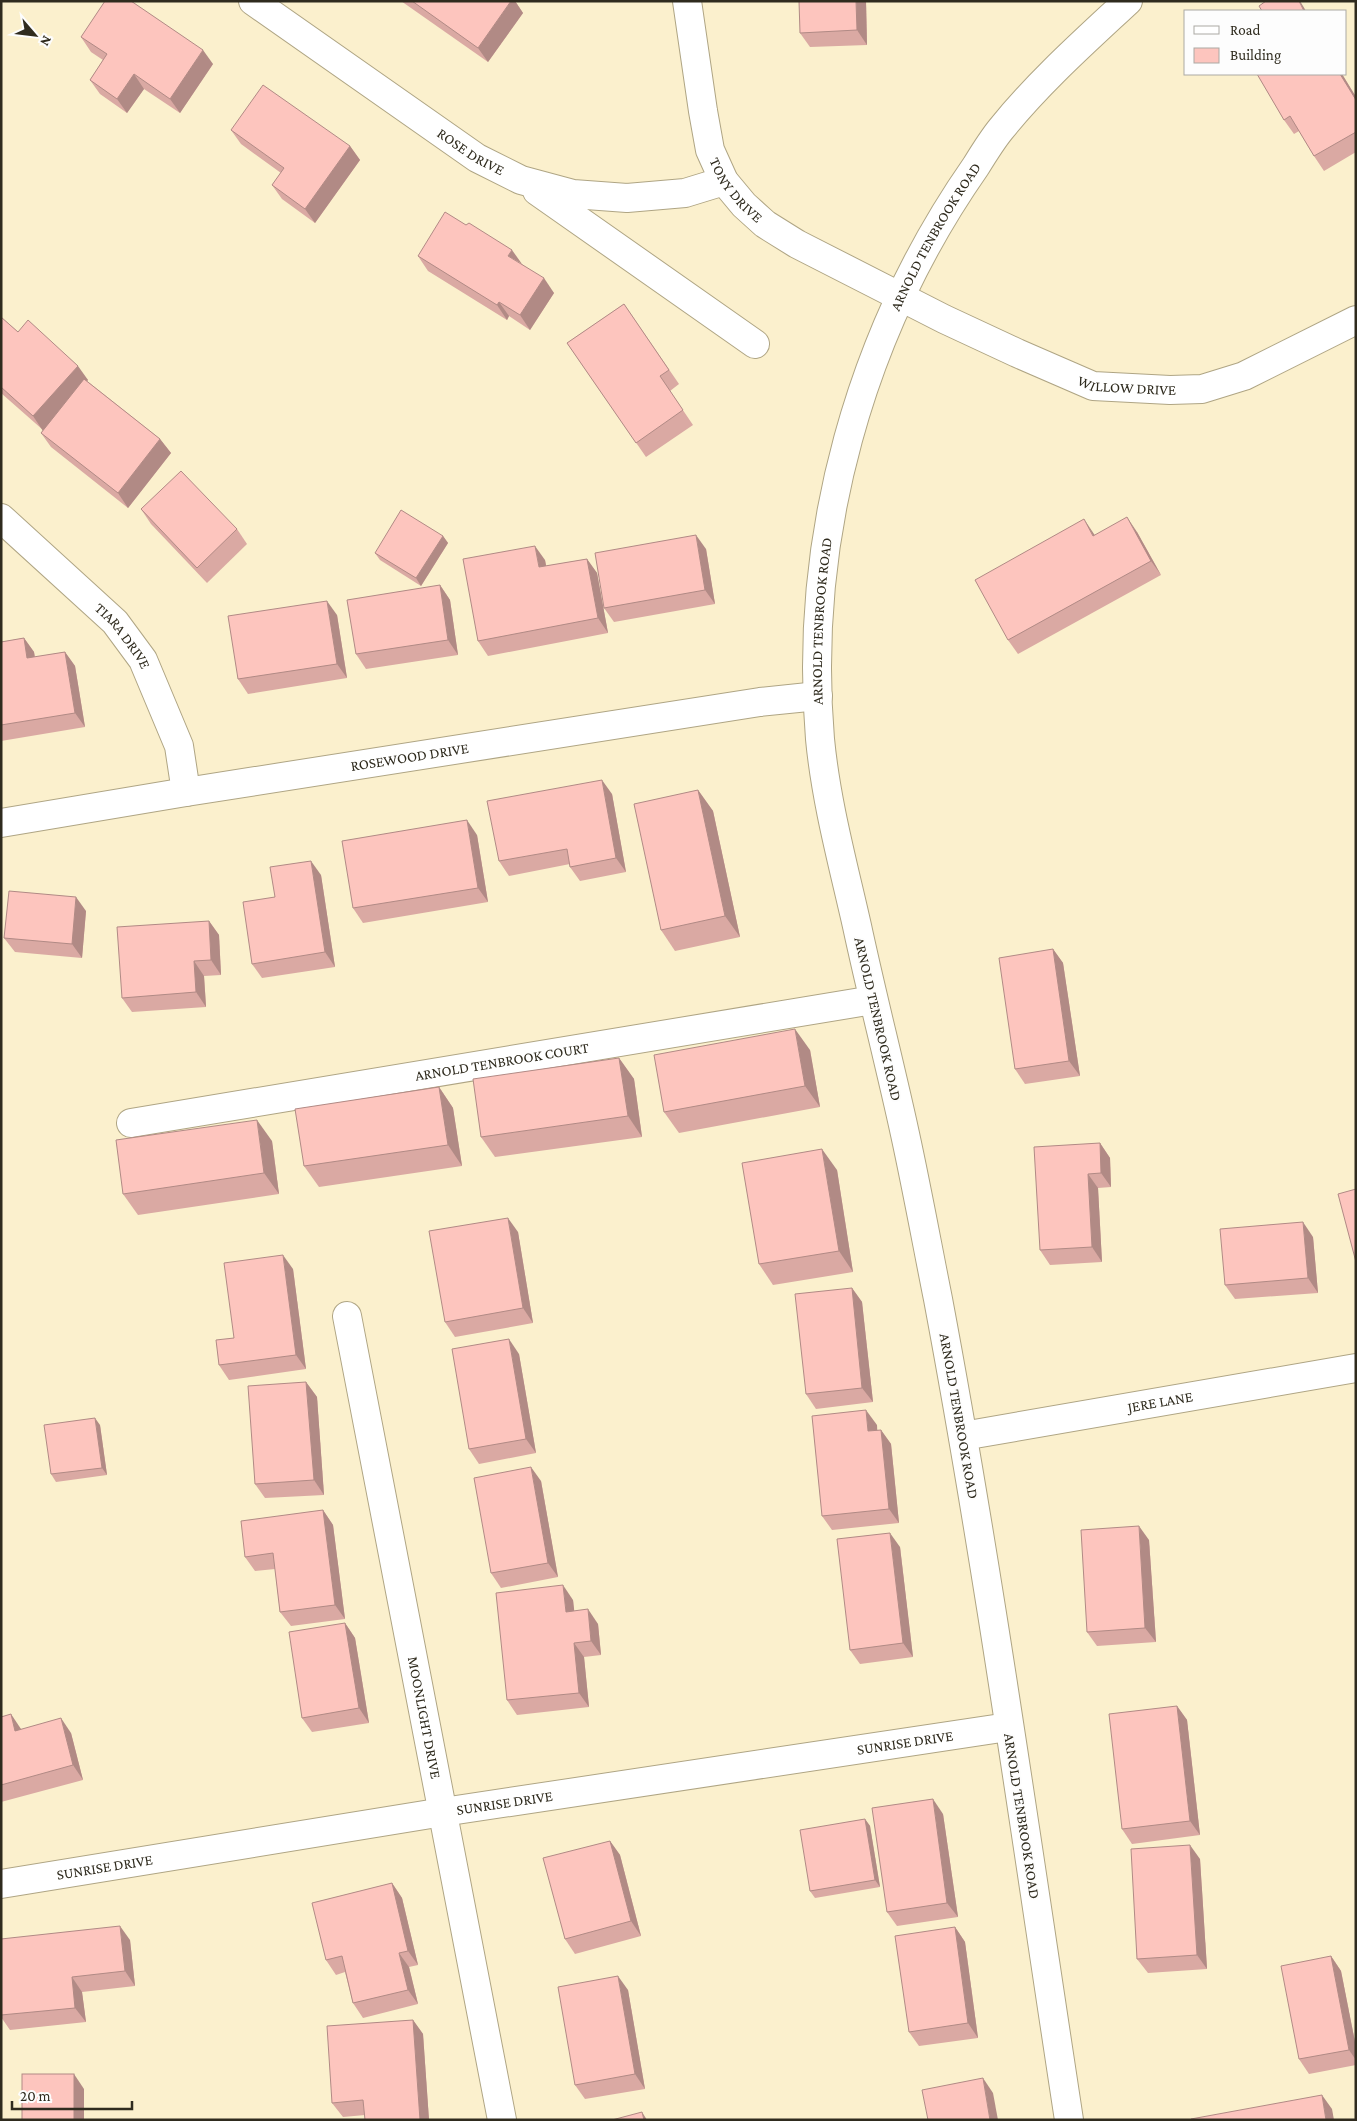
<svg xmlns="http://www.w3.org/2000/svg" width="1357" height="2121" font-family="'Crimson Pro',serif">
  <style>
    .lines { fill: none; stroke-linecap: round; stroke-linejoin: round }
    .minor-casing { stroke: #afa584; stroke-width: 30 }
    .minor { stroke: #fff; stroke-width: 28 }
    .wall { fill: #daa9a3 }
    .shaded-wall { fill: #b18a85 }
    .building { fill: #fdc5be; stroke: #b18a85 }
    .labels { text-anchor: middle; stroke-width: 4; stroke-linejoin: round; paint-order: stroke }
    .street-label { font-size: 15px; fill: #2f2b1e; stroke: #fdfdfd }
  </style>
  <rect width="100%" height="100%" fill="#fbf0cd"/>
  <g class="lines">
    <!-- minor casing -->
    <g class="minor-casing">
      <g id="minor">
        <path id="s1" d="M253 1 477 158 521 180 573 194 627 198 685 193 724 181"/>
        <path id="s2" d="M687 1 703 111 710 150 724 181 744 205 765 224 797 244 944 319 1017 353 1093 386 1170 390 1202 389 1244 376 1356 320"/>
        <path d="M537 191 755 344"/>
        <path id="s3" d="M1 518 115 622 143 660 179 746 186 792"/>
        <path id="s4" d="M1 823 186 792 760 702 818 696"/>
        <path id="s5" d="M131 1123 873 1000"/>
        <path id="s6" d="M347 1316 502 2120"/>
        <path id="s7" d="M963 1436 1356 1368"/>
        <path id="s8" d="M1 1884 443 1812 1008 1727"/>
        <path id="s9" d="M1069 2120C1027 1846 989 1571 938 1299 927 1244 917 1189 905 1134 890 1065 872 996 857 926 843 864 826 802 820 739 803 537 860 332 976 166 984 153 992 140 1001 129 1039 82 1084 42 1128 1"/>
      </g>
    </g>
    <!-- minor -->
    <use href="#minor" class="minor"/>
  </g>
  <!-- wall -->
  <g class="wall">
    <path d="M401 1H515L523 13 488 62Z"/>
    <path d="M866 1 867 45 810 47 800 33Z"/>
    <path d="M81 37 213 64 180 113 144 89 127 113 100 94 90 80 103 60 91 52Z"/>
    <path d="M1257 74H1342L1356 97V152L1324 171 1314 156 1299 131 1294 134 1284 120Z"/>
    <path d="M231 130 350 146 360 160 315 223 282 199 272 185 281 173 241 144Z"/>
    <path d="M418 256 522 264 554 293 530 330 509 316 507 320 428 271Z"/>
    <path d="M624 304 679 384 670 391 693 425 646 457 567 343Z"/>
    <path d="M1 317 18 332 88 380 87 381 160 439 171 453 128 508 51 447 41 433 43 430 1 393Z"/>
    <path d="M141 509 237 529 247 544 207 583 151 524Z"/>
    <path d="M1137 532 1161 575 1018 654 1008 640 1095 535Z"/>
    <path d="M443 536 448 543 421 586 380 560 375 553Z"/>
    <path d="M706 549 715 604 614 622 604 608Z"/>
    <path d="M587 559 597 573 608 633 488 656 478 641 545 560 546 566Z"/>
    <path d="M440 585 450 600 458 655 366 669 356 654Z"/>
    <path d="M337 615 347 678 248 694 238 679Z"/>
    <path d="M24 638 34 652 35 657 65 652 75 666 85 727 1 741V642Z"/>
    <path d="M698 790 713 811 740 937 675 951 661 930Z"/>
    <path d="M612 794 626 872 580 881 570 867V864L509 876 499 861Z"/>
    <path d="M477 835 488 902 363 923 353 908Z"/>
    <path d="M321 875 335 967 262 978 252 964 275 897Z"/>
    <path d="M86 911 82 958 15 952 4 938Z"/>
    <path d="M209 921 219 935 221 975 204 976 206 1007 132 1012 122 998Z"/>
    <path d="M1053 949 1063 963 1080 1076 1025 1084 1015 1069Z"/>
    <path d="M810 1050 820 1107 679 1133 664 1112Z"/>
    <path d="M619 1058 634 1079 642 1137 495 1157 481 1137Z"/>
    <path d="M439 1087 453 1108 462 1166 319 1187 304 1166Z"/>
    <path d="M272 1141 279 1194 138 1215 123 1194Z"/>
    <path d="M1100 1143 1110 1158 1111 1187 1098 1188 1102 1262 1050 1265 1040 1250Z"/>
    <path d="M837 1170 853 1272 773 1285 759 1264Z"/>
    <path d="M518 1232 533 1323 455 1337 445 1322Z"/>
    <path d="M1313 1237 1318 1293 1235 1299 1225 1285Z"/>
    <path d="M293 1269 306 1369 229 1380 219 1365 234 1338Z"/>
    <path d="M852 1288 862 1302 873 1402 816 1409 806 1394Z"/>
    <path d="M519 1354 536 1453 479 1464 469 1449Z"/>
    <path d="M306 1382 317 1397 324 1495 265 1498 255 1484Z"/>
    <path d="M100 1425 107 1475 56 1482 51 1474Z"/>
    <path d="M877 1425V1430H881L891 1444 899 1523 832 1530 822 1516Z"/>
    <path d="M541 1481 558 1577 501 1588 491 1573Z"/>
    <path d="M323 1510 333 1525 345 1619 291 1626 280 1612 275 1569 255 1571 245 1557Z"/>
    <path d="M1149 1540 1156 1642 1097 1646 1087 1632Z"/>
    <path d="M900 1547 913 1657 860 1664 850 1650Z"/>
    <path d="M573 1600 574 1611 598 1624 601 1655 584 1657 589 1707 517 1715 507 1700Z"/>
    <path d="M345 1623 355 1638 369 1723 312 1732 302 1718Z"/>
    <path d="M1177 1706 1187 1720 1200 1835 1132 1844 1122 1829Z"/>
    <path d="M1 1717 21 1729 71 1733 83 1780 1 1802Z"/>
    <path d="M943 1814 958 1917 897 1926 887 1912Z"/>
    <path d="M865 1819 870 1826 880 1887 815 1898 810 1891Z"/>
    <path d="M610 1841 620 1855 641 1936 575 1954 565 1939Z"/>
    <path d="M1200 1859 1207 1969 1148 1973 1137 1959Z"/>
    <path d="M392 1883 402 1898 418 1965 409 1967 418 2004 363 2018 353 2003 345 1972 336 1975 326 1960Z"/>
    <path d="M955 1927 965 1942 978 2038 919 2046 909 2032Z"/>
    <path d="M1 1939 130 1940 135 1986 82 1992 86 2022 10 2030 1 2017Z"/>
    <path d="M1331 1956 1341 1971 1356 2047V2065L1309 2074 1299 2059Z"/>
    <path d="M628 1990 645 2089 585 2099 575 2085Z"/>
    <path d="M413 2020 423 2034 429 2120H365V2115L343 2117 332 2103Z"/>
  </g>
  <!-- shaded-wall -->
  <g class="shaded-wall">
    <path d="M511 1H515L523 13 488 62 478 48Z"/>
    <path d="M856 1H866L867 45 857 30Z"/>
    <path d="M1299 1H1300L1306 11H1304Z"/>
    <path d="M203 50 213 64 180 113 170 99Z"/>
    <path d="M134 74 144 89 127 113 117 99Z"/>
    <path d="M1340 74H1342L1356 97V100Z"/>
    <path d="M350 146 360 160 315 223 305 209Z"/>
    <path d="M512 250 522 264 508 256Z"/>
    <path d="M544 278 554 293 530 330 520 315Z"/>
    <path d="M499 302 509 316 507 320 497 305Z"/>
    <path d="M78 366 88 380 43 431 33 416Z"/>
    <path d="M160 439 171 453 128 508 118 493Z"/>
    <path d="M1127 517 1137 532 1161 575 1151 561Z"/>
    <path d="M1084 519 1094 534 1104 550 1093 536Z"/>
    <path d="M696 535 706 549 715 604 705 590Z"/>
    <path d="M443 536 448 543 421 586 416 578Z"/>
    <path d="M535 546 545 560 549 582 539 567Z"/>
    <path d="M587 559 597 573 608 633 598 618Z"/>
    <path d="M440 585 450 600 458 655 448 640Z"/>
    <path d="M327 601 337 615 347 678 337 664Z"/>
    <path d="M24 638 34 652 37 673 27 658Z"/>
    <path d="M65 652 75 666 85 727 75 713Z"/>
    <path d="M602 780 612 794 626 872 616 858Z"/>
    <path d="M698 790 713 811 740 937 725 916Z"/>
    <path d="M467 820 477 835 488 902 478 888Z"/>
    <path d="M311 861 321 875 335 967 325 952Z"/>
    <path d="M76 897 86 911 82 958 72 944Z"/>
    <path d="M209 921 219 935 221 975 211 960Z"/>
    <path d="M1053 949 1063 963 1080 1076 1069 1061Z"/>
    <path d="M194 961 204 976 206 1007 196 992Z"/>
    <path d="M795 1029 810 1050 820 1107 805 1086Z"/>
    <path d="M619 1058 634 1079 642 1137 628 1116Z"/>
    <path d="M439 1087 453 1108 462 1166 448 1145Z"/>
    <path d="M257 1120 272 1141 279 1194 264 1173Z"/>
    <path d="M1100 1143 1110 1158 1111 1187 1101 1173Z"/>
    <path d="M822 1149 837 1170 853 1272 839 1251Z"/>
    <path d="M1088 1174 1098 1188 1102 1262 1092 1247Z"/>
    <path d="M508 1218 518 1232 533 1323 523 1308Z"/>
    <path d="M1303 1222 1313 1237 1318 1293 1308 1278Z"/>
    <path d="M283 1255 293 1269 306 1369 296 1355Z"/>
    <path d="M852 1288 862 1302 873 1402 862 1388Z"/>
    <path d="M509 1339 519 1354 536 1453 526 1439Z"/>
    <path d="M306 1382 317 1397 324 1495 314 1480Z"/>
    <path d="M866 1410 877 1425 878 1445 868 1431Z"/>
    <path d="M95 1418 100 1425 107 1475 102 1468Z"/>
    <path d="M881 1430 891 1444 899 1523 889 1509Z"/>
    <path d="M531 1467 541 1481 558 1577 548 1563Z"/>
    <path d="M323 1510 333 1525 345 1619 335 1605Z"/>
    <path d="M1139 1526 1149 1540 1156 1642 1145 1628Z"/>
    <path d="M890 1533 900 1547 913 1657 903 1643Z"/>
    <path d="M563 1585 573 1600 576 1626 566 1612Z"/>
    <path d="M588 1609 598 1624 601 1655 591 1641Z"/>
    <path d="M345 1623 355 1638 369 1723 359 1708Z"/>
    <path d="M574 1643 584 1657 589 1707 579 1693Z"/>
    <path d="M1177 1706 1187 1720 1200 1835 1190 1821Z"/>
    <path d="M11 1714 21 1729 25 1745 15 1731Z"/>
    <path d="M61 1718 71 1733 83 1780 73 1765Z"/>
    <path d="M933 1799 943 1814 958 1917 947 1903Z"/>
    <path d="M865 1819 870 1826 880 1887 875 1880Z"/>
    <path d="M610 1841 620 1855 641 1936 631 1921Z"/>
    <path d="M1190 1845 1200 1859 1207 1969 1197 1955Z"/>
    <path d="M392 1883 402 1898 418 1965 408 1951Z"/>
    <path d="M120 1926 130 1940 135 1986 125 1971Z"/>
    <path d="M955 1927 965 1942 978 2038 968 2023Z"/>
    <path d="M399 1953 409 1967 418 2004 408 1990Z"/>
    <path d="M1331 1956 1341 1971 1356 2047V2060L1349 2050Z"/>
    <path d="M618 1976 628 1990 645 2089 635 2074Z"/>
    <path d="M72 1977 82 1992 86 2022 75 2008Z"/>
    <path d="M413 2020 423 2034 429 2120H420Z"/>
    <path d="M74 2074 84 2089V2120H74Z"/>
    <path d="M983 2078 993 2093 998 2120H990Z"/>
    <path d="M1322 2095 1332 2109 1334 2120H1326Z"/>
    <path d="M642 2112 647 2120H644Z"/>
  </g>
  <!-- building -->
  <g class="building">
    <path d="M105 1H131L203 50 170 99 134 74 117 99 90 80 107 54 81 37Z"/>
    <path d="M412 1H511L478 48Z"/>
    <path d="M799 1H856L857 30 800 33Z"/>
    <path d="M1266 1H1299L1304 11H1262L1259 6Z"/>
    <path d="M1257 74H1340L1356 100V132L1314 156 1290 116 1284 120Z"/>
    <path d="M263 85 350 146 305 209 272 185 284 168 231 130Z"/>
    <path d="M445 212 466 225 469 223 512 250 508 256 544 278 520 315 499 302 497 305 418 256Z"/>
    <path d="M624 304 669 370 660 376 683 410 636 443 567 343Z"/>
    <path d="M1 317 18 332 28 320 78 366 33 416 1 387Z"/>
    <path d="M84 379 160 439 118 493 41 433Z"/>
    <path d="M181 471 237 529 197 568 141 509Z"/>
    <path d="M401 510 443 536 416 578 375 553Z"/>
    <path d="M1127 517 1151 561 1008 640 975 580 1084 519 1093 536Z"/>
    <path d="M696 535 705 590 604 608 595 553Z"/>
    <path d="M535 546 539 567 587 559 598 618 478 641 463 559Z"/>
    <path d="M440 585 448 640 356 654 347 600Z"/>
    <path d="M327 601 337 664 238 679 228 616Z"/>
    <path d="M24 638 27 658 65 652 75 713 1 725V642Z"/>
    <path d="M602 780 616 858 570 867 567 849 499 861 487 801Z"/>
    <path d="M698 790 725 916 661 930 634 804Z"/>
    <path d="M467 820 478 888 353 908 342 841Z"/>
    <path d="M311 861 325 952 252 964 243 902 275 897 270 867Z"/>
    <path d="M9 891 76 897 72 944 4 938Z"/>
    <path d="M209 921 211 960 194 961 196 992 122 998 117 927Z"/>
    <path d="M1053 949 1069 1061 1015 1069 999 958Z"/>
    <path d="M795 1029 805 1086 664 1112 654 1055Z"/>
    <path d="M619 1058 628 1116 481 1137 473 1079Z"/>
    <path d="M439 1087 448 1145 304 1166 295 1109Z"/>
    <path d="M257 1120 264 1173 123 1194 116 1140Z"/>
    <path d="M1100 1143 1101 1173 1088 1174 1092 1247 1040 1250 1034 1147Z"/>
    <path d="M822 1149 839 1251 759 1264 742 1163Z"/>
    <path d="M1356 1189V1262L1338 1194Z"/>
    <path d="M508 1218 523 1308 445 1322 429 1231Z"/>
    <path d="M1303 1222 1308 1278 1225 1285 1220 1229Z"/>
    <path d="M283 1255 296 1355 219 1365 216 1340 234 1338 224 1263Z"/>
    <path d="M852 1288 862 1388 806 1394 795 1294Z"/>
    <path d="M509 1339 526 1439 469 1449 452 1349Z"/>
    <path d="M306 1382 314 1480 255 1484 248 1386Z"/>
    <path d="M866 1410 868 1431 881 1430 889 1509 822 1516 812 1416Z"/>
    <path d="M95 1418 102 1468 51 1474 44 1425Z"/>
    <path d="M531 1467 548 1563 491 1573 474 1478Z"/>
    <path d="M323 1510 335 1605 280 1612 273 1553 245 1557 241 1521Z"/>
    <path d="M1139 1526 1145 1628 1087 1632 1081 1530Z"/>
    <path d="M890 1533 903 1643 850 1650 837 1539Z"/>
    <path d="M563 1585 566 1612 588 1609 591 1641 574 1643 579 1693 507 1700 496 1593Z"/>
    <path d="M345 1623 359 1708 302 1718 289 1632Z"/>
    <path d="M1177 1706 1190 1821 1122 1829 1109 1714Z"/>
    <path d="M11 1714 15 1731 61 1718 73 1765 1 1785V1717Z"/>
    <path d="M933 1799 947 1903 887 1912 872 1808Z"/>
    <path d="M865 1819 875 1880 810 1891 800 1830Z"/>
    <path d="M610 1841 631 1921 565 1939 543 1858Z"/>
    <path d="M1190 1845 1197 1955 1137 1959 1131 1849Z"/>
    <path d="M392 1883 408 1951 399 1953 408 1990 353 2003 342 1956 326 1960 312 1903Z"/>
    <path d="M120 1926 125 1971 72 1977 75 2008 1 2015V1939Z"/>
    <path d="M955 1927 968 2023 909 2032 895 1936Z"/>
    <path d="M1331 1956 1349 2050 1299 2059 1281 1966Z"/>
    <path d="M618 1976 635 2074 575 2085 558 1987Z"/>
    <path d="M413 2020 420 2120H365L363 2100 332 2103 327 2026Z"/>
    <rect x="22" y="2074" width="52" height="46"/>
    <path d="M983 2078 990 2120H928L922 2090Z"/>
    <path d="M1322 2095 1326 2120H1191V2119Z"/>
    <path d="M642 2112 644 2120H612Z"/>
  </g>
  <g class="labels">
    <!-- street labels -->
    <g class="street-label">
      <text dy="5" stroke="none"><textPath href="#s1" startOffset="265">ROSE DRIVE</textPath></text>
      <text dy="5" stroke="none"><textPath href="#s2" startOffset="199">TONY DRIVE</textPath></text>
      <text dy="5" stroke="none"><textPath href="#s9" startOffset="1928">ARNOLD TENBROOK ROAD</textPath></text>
      <text dy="5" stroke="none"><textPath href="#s2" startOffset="644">WILLOW DRIVE</textPath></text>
      <text dy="5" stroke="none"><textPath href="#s9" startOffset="1522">ARNOLD TENBROOK ROAD</textPath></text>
      <text dy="5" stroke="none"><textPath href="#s3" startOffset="170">TIARA DRIVE</textPath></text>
      <text dy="5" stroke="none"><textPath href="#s4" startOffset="414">ROSEWOOD DRIVE</textPath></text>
      <text transform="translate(878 1019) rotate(77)" y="5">ARNOLD TENBROOK ROAD</text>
      <text dy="5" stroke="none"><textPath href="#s5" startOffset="376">ARNOLD TENBROOK COURT</textPath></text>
      <text dy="5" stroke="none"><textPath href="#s7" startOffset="200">JERE LANE</textPath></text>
      <text transform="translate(959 1416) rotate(80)" y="5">ARNOLD TENBROOK ROAD</text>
      <text dy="5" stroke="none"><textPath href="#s6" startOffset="409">MOONLIGHT DRIVE</textPath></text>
      <text dy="5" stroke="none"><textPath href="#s8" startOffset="915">SUNRISE DRIVE</textPath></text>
      <text dy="5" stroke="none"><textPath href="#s8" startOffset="510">SUNRISE DRIVE</textPath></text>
      <text transform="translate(1022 1816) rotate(81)" y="5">ARNOLD TENBROOK ROAD</text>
      <text dy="5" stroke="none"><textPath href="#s8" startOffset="105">SUNRISE DRIVE</textPath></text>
    </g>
  </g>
  <!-- border -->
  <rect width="1357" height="2121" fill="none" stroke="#2f2b1e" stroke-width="5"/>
  <!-- legend -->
  <rect x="1184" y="10" width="162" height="65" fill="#fdfdfd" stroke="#aba9a4"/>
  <rect x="1194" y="26" width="25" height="8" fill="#ffffff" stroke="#aba9a4"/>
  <text x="1230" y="35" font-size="15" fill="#2f2b1e">Road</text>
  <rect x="1194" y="48" width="25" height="15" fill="#fdc5be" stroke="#aba9a4"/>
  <text x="1230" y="60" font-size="15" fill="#2f2b1e">Building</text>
  <!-- north arrow -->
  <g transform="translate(35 35) rotate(118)" stroke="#fdfdfd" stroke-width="4" paint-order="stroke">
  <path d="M0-4L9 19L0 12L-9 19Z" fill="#2f2b1e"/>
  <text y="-8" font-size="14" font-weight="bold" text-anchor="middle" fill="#2f2b1e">N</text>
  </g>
  <!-- scale -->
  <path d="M12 2101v8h120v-8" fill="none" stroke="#2f2b1e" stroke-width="2.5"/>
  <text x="20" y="2101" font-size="15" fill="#2f2b1e" stroke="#fdfdfd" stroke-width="4" paint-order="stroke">20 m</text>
</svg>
